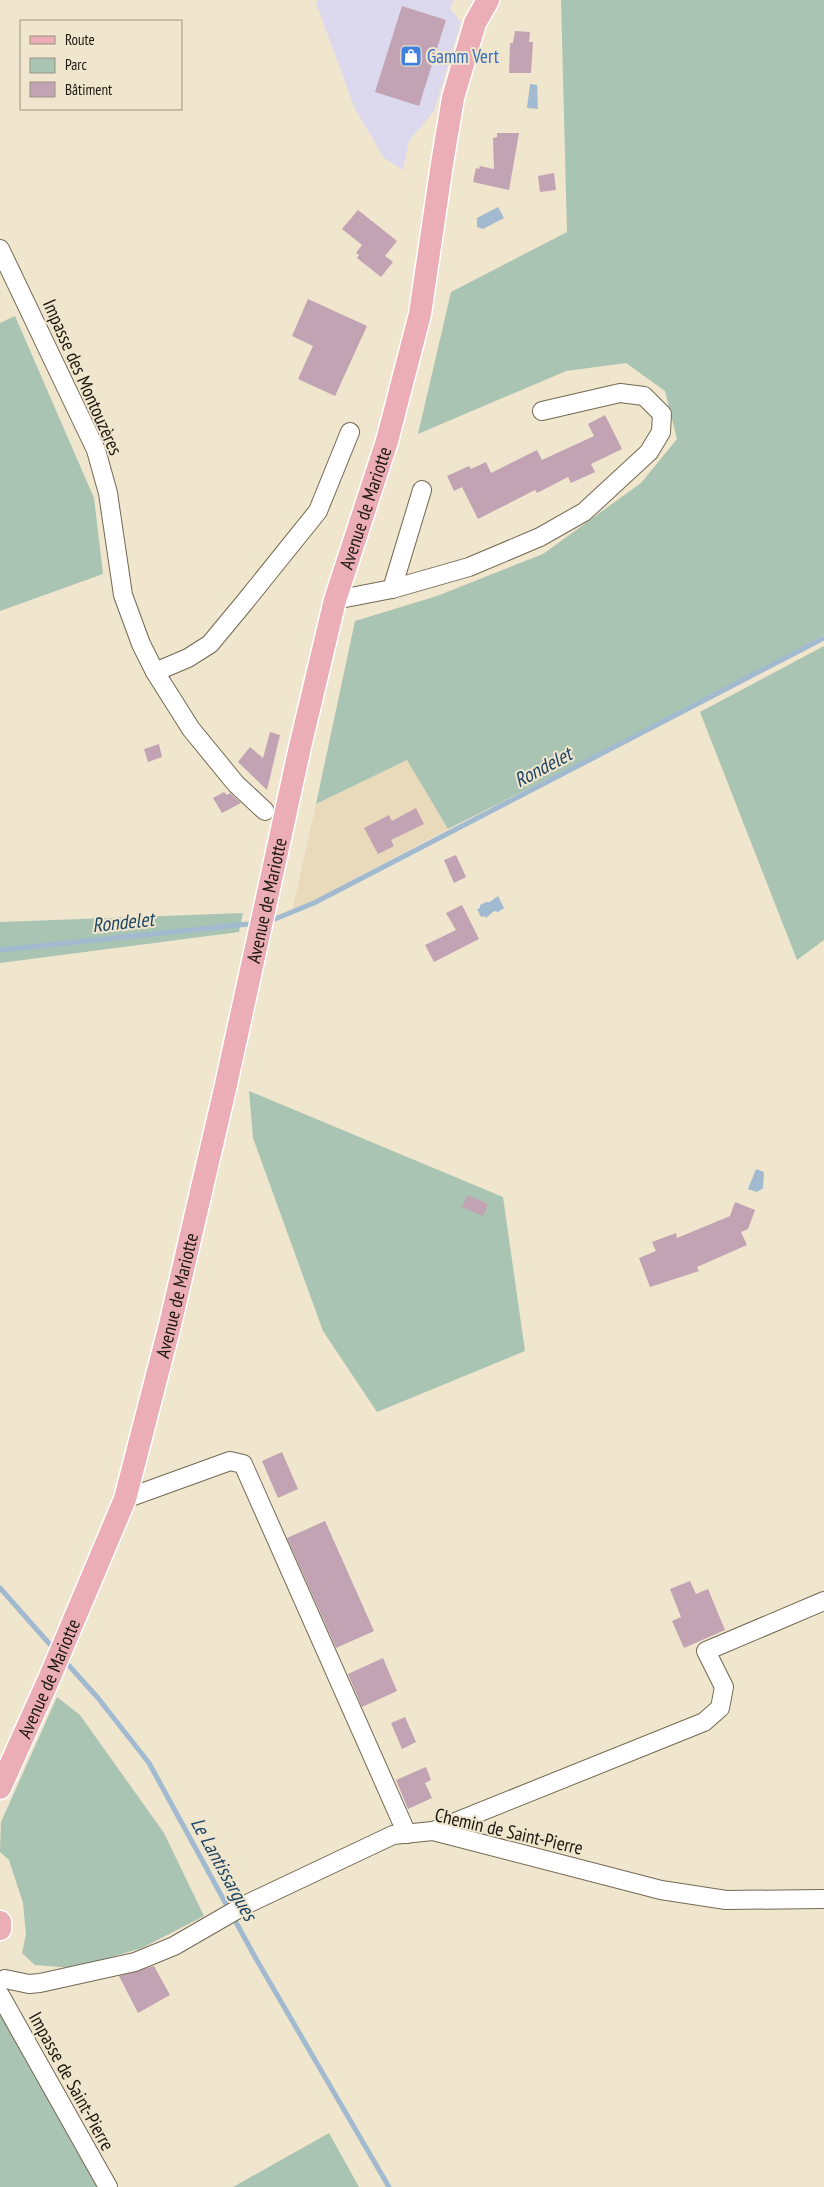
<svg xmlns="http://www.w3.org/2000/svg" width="824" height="2187" font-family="'PT Sans Narrow',sans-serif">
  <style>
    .commercial { fill: #dcd9ef }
    .built { fill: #e8dabb }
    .green { fill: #a9c4b3 }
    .water { fill: #a2bad0 }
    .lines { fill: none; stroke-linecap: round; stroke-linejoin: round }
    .stream { stroke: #a2bad0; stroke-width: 5 }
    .building { fill: #c1a3b4 }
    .minor-casing { stroke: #726953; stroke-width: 20 }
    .major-casing { stroke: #fff; stroke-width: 25 }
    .minor { stroke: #fff; stroke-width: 18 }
    .major { stroke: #ebadb6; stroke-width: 22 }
    .labels { text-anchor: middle; stroke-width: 4; stroke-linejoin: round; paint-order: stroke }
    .shop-label { font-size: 19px; fill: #366cbe; stroke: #f0e5cd; text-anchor: start }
    .street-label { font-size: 19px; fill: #1c180f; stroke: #f0e5cd }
    .water-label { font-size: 20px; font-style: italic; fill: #1d4666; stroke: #f0e5cd }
  </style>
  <rect width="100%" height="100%" fill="#f0e5cd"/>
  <!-- commercial -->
  <path class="commercial" d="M318 0H454L450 9 461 22 434 111 409 141 403 170 384 158 355 109 316 3Z"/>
  <!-- built -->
  <path class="built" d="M407 760 448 829 292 912 316 804Z"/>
  <!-- green -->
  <g class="green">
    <path d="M561 0H824V635L697 704 448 829 407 760 316 804 355 621 437 596 543 554 641 483 677 439 665 391 626 363 566 371 418 434 451 292 567 232Z"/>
    <path d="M15 316 94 498 103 574 0 611V323Z"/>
    <path d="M824 646V940L797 960 700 712Z"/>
    <path d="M243 913 239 932 0 963V922Z"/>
    <path d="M249 1091 503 1197 525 1351 377 1412 323 1331 253 1138Z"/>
    <path d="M57 1697 80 1715 164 1833 204 1916 142 1948 74 1968 35 1965 22 1953 26 1934 23 1903 9 1860 0 1852 1 1822Z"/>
    <path d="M0 2008 102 2187H0Z"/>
    <path d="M329 2133 359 2187H233Z"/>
  </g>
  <!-- water -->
  <g class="water">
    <path d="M530 84 537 85 538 109 527 108Z"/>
    <path d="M498 207 504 218 483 229 477 227V218Z"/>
    <path d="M498 896 504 908 498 912 494 911 486 918 484 916 481 917 477 909 480 908V905L486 902H490Z"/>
    <path d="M756 1169 764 1172 763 1188 757 1192 748 1189Z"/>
  </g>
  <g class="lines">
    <!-- stream -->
    <g class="stream">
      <path d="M275 919 314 903 824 638"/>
      <path d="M0 950 248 924"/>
      <path d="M0 1588 54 1649"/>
      <path d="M63 1659 98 1698 149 1763 255 1957 389 2187"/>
    </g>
  </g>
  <!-- building -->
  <g class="building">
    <path d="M402 6 446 20 419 106 375 92Z"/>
    <path d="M515 31 530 32 529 42H533L531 73H509L510 43H513Z"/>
    <path d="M497 133H519L509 190 473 182 476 168 479 169 480 166 494 169 493 138 497 137Z"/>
    <path d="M554 173 556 190 540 192 538 176Z"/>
    <path d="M358 210 397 241 385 256 393 262 381 277 357 258 359 255 356 253 362 245 342 229Z"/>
    <path d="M308 299 367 326 335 396 298 379 313 346 292 336Z"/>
    <path d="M605 415 622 449 591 464 595 472 571 483 568 477 537 493 535 490 478 519 462 487 454 491 447 476 469 466 471 469 486 462 491 473 537 450 542 460 594 436 588 424Z"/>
    <path d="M270 732 280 735 267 790 238 762 250 747 263 758Z"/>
    <path d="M159 744 162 757 148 762 144 749Z"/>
    <path d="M224 792 227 795 230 793 241 803 222 813 213 798Z"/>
    <path d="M416 808 424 824 391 840 394 846 378 854 364 828 389 815 392 821Z"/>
    <path d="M456 855 466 877 454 883 444 860Z"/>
    <path d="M462 905 479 939 434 962 425 945 456 930 446 913Z"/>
    <path d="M468 1195 488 1204 483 1216 462 1207Z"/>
    <path d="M735 1202 755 1210 748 1229 741 1232 747 1245 697 1267 699 1271 650 1287 639 1258 656 1251 652 1242 676 1233 677 1238 730 1216Z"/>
    <path d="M282 1452 298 1489 278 1498 262 1461Z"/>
    <path d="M325 1521 374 1631 336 1648 287 1538Z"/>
    <path d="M690 1581 696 1594 708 1589 725 1630 684 1648 672 1621 681 1617 670 1589Z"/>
    <path d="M383 1658 397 1691 362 1707 348 1674Z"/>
    <path d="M405 1717 416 1742 402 1749 391 1723Z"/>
    <path d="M426 1767 431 1780 425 1783 432 1798 408 1809 396 1780Z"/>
    <path d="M154 1966 170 1995 138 2013 119 1976Z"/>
  </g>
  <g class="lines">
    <!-- minor casing -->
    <g class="minor-casing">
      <g id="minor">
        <path d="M0 249 96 450 108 493 123 595 141 644 155 672 191 729 236 784 265 811"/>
        <path d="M392 589 422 490"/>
        <path d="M335 600 392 589 469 567 540 537 584 512 649 452 661 432 662 414 644 396 620 393 542 411"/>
        <path d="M155 672 188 658 210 644 244 603 318 511 350 432"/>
        <path d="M125 1499 230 1461 243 1464 407 1834"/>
        <path d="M433 1831 704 1722 720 1708 724 1687 706 1651 824 1601"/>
        <path d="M5 1979 29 1984 40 1983 135 1962 174 1946 245 1905 393 1835 433 1831 661 1890 726 1900 824 1899"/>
        <path d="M0 1995 108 2187"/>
      </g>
    </g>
    <!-- major casing -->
    <g class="major-casing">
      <g id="major">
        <path id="s1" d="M0 1788 49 1679 125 1499 170 1325 225 1089 300 747 335 600 387 441 420 314 442 164 453 98 475 23 488 0"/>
        <path d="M0 1922V1929"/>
      </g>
    </g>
    <!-- minor -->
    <use href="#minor" class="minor"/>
    <!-- major -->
    <use href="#major" class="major"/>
  </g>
  <!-- icons -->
  <defs>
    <g id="shop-square" transform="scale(1.125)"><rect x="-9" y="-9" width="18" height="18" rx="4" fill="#3f7fe0" stroke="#f0e5cd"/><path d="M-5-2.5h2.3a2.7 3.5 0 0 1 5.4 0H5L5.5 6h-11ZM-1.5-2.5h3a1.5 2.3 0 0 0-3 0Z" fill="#fff"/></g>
  </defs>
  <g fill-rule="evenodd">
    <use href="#shop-square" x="411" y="56"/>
  </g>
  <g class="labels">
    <!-- shop labels -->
    <g class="shop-label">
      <text x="427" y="63">Gamm Vert</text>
    </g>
    <!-- street labels -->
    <g class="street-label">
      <text transform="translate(83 377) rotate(66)" y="7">Impasse des Montouzères</text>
      <text dy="7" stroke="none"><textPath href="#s1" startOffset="1335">Avenue de Mariotte</textPath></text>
      <text dy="7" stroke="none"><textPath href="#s1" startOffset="930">Avenue de Mariotte</textPath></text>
      <text dy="7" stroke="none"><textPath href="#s1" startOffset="525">Avenue de Mariotte</textPath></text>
      <text dy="7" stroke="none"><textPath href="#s1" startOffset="120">Avenue de Mariotte</textPath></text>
      <text transform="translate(509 1831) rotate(13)" y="7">Chemin de Saint-Pierre</text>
      <text transform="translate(72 2081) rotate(61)" y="7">Impasse de Saint-Pierre</text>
    </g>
    <!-- water labels -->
    <g class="water-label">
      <text transform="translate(543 767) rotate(-28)" y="7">Rondelet</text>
      <text transform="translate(123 922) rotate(-6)" y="7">Rondelet</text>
      <text transform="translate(224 1869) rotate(61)" y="7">Le Lantissargues</text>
    </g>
  </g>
  <!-- legend -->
  <rect x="20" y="20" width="162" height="90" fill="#f0e5cd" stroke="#9b9381"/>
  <rect x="30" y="36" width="25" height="8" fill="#ebadb6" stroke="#9b9381"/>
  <text x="65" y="45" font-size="15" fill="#1c180f">Route</text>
  <rect x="30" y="58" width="25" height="15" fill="#a9c4b3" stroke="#9b9381"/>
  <text x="65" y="70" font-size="15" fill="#1c180f">Parc</text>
  <rect x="30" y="82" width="25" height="15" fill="#c1a3b4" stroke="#9b9381"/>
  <text x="65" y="95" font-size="15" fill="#1c180f">Bâtiment</text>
</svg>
